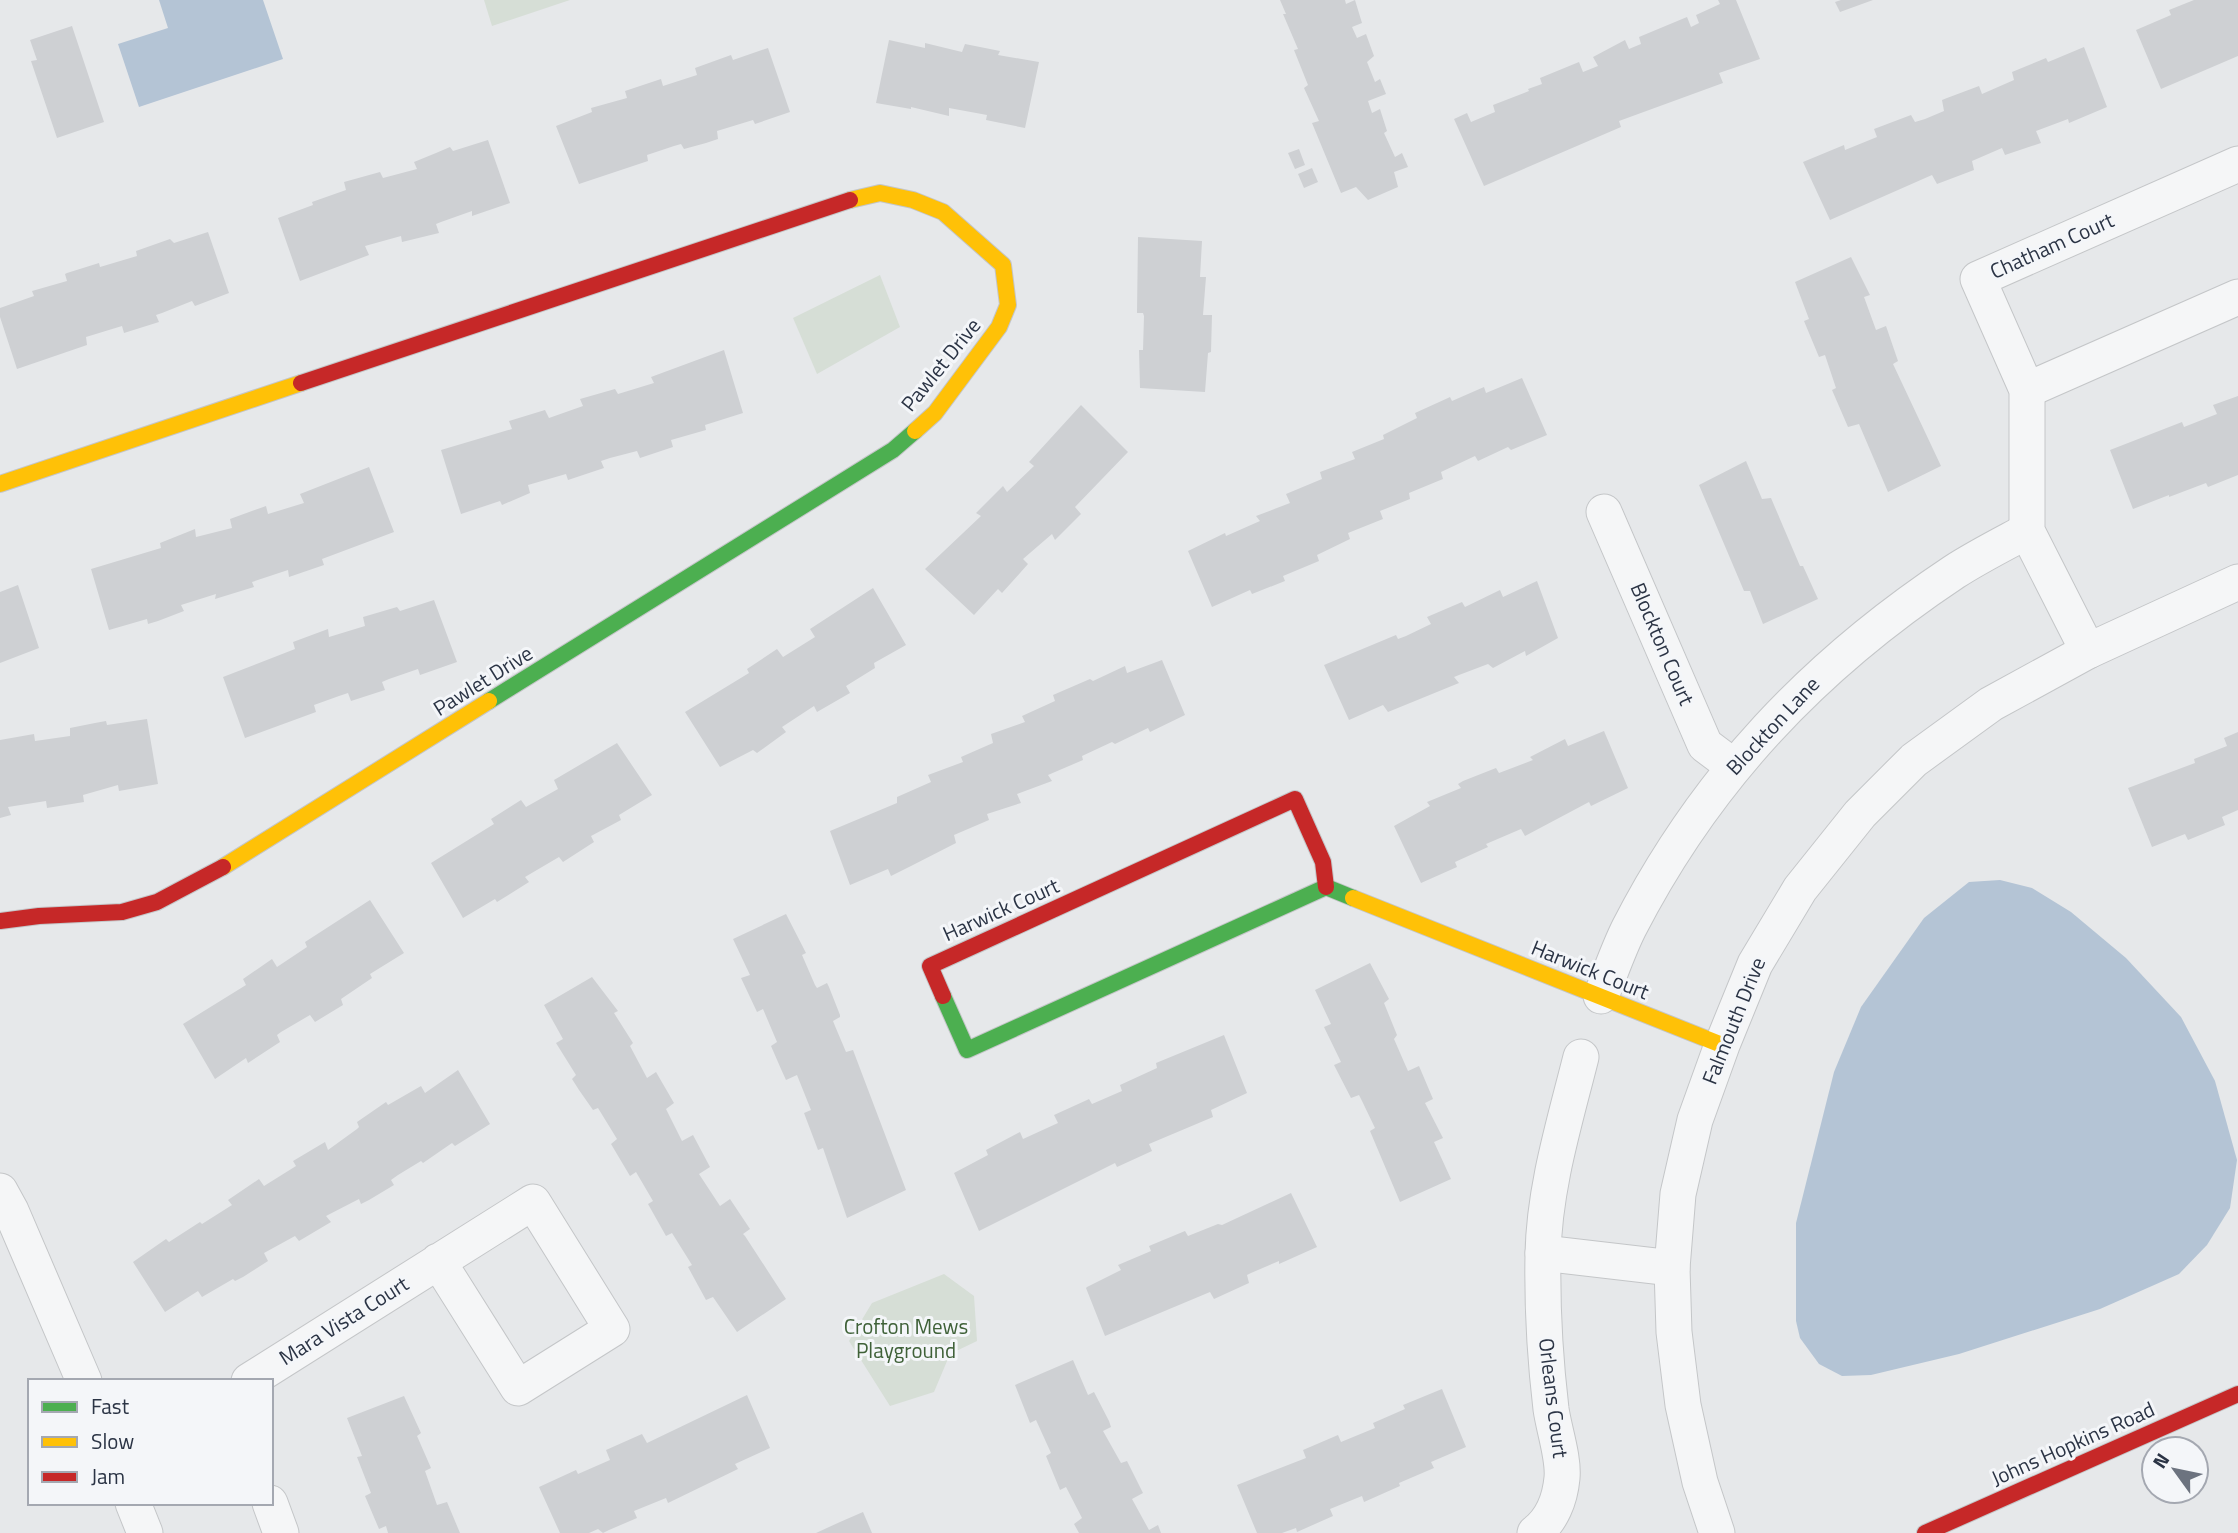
<svg xmlns="http://www.w3.org/2000/svg" width="2238" height="1533" font-family="'Titillium Web',sans-serif">
  <style>
    .green { fill: #d6ded6 }
    .water { fill: #b4c4d5 }
    .building { fill: #ced0d3 }
    .lines { fill: none; stroke-linecap: round; stroke-linejoin: round }
    .street-casing { stroke: #c4c6c8; stroke-width: 37 }
    .fast-casing { stroke: #c4c6c8; stroke-width: 18 }
    .slow-casing { stroke: #c4c6c8; stroke-width: 18 }
    .jam-casing { stroke: #c4c6c8; stroke-width: 18 }
    .street { stroke: #f5f6f7; stroke-width: 35 }
    .fast { stroke: #4caf50; stroke-width: 16 }
    .slow { stroke: #ffc107; stroke-width: 16 }
    .jam { stroke: #c62828; stroke-width: 16 }
    .labels { text-anchor: middle; stroke-width: 6; stroke-linejoin: round; paint-order: stroke }
    .street-label { font-size: 21px; fill: #2b3445; stroke: #f4f6f9 }
    .park-label { font-size: 21px; fill: #3f6138; stroke: #f4f6f9 }
  </style>
  <rect width="100%" height="100%" fill="#e6e8ea"/>
  <!-- green -->
  <g class="green">
    <path d="M484 0H570L492 26Z"/>
    <path d="M880 275 900 327 817 374 793 318Z"/>
    <path d="M944 1274 974 1296 977 1341 950 1354 934 1392 890 1406 849 1341 872 1303Z"/>
  </g>
  <!-- water -->
  <g class="water">
    <path d="M159 0H263L283 59 139 107 118 44 168 28Z"/>
    <path d="M2000 880 2032 888 2071 912 2126 958 2181 1017 2215 1081 2237 1160 2230 1208 2207 1245 2179 1274 2100 1309 1959 1354 1871 1375 1842 1376 1819 1364 1800 1338 1796 1321V1223L1834 1072 1861 1007 1924 918 1969 882Z"/>
  </g>
  <!-- building -->
  <g class="building">
    <path d="M1280 0H1345L1346 4 1355 0 1362 23 1352 27 1357 38 1366 34 1374 56 1367 62 1375 82 1380 79 1386 94 1368 101 1372 113 1380 109 1387 131 1384 133 1395 157 1402 153 1408 167 1394 172 1398 187 1368 200 1356 187 1341 193 1312 123 1319 121 1304 88 1308 85 1294 50 1298 49 1283 14H1286Z"/>
    <path d="M1718 0H1736L1760 59 1719 73 1723 83 1619 121 1621 127 1484 186 1454 119 1467 113 1471 122 1495 112 1493 105 1529 91 1528 89 1542 84 1540 78 1579 62 1583 72 1598 66 1593 57 1625 40 1629 49 1641 44 1639 37 1687 17 1691 27 1699 23 1696 15 1720 4Z"/>
    <path d="M1841 0H1873L1840 12 1835 2Z"/>
    <path d="M2194 0H2238V56L2161 89 2136 30 2171 15 2169 10Z"/>
    <path d="M72 26 104 122 57 138 31 61 37 60 30 40Z"/>
    <path d="M889 40 925 48V43L962 52 965 44 1000 51 998 55 1039 62 1025 128 986 120 987 115 949 108V116L911 107V109L876 103Z"/>
    <path d="M2084 47 2107 107 2069 123 2068 119 2036 131 2041 143 2005 155 2002 148 1972 161 1974 170 1937 184 1932 175 1830 220 1803 162 1844 145 1845 150 1877 137 1874 129 1911 115 1915 122 1925 119 1944 111 1942 100 1947 98 1979 86 1982 94 2014 80 2012 72 2046 58 2048 62 2053 60Z"/>
    <path d="M768 48 790 112 755 124 753 120 717 131 718 139 706 143 684 149 681 144 674 146 647 155 648 161 579 184 556 126 592 112 591 108 627 98 625 91 661 79 663 86 697 75 695 68 731 55 733 60Z"/>
    <path d="M488 140 510 203 472 216V211L441 222 436 224 439 233 402 242 401 236 365 246 369 255 300 281 278 218 313 205 312 202 346 190 344 182 380 172 383 178 417 169 414 162 436 153 450 147 453 151Z"/>
    <path d="M1299 149 1305 165 1295 169 1288 153Z"/>
    <path d="M1312 168 1318 182 1304 188 1298 174Z"/>
    <path d="M208 232 229 293 195 306 192 301 162 313 156 315 159 322 124 333 122 326 86 337 87 345 17 369 0 317V308L34 296 32 291 67 281 65 274 67 273 99 263 100 267 137 256 136 251 170 239 174 243Z"/>
    <path d="M1138 237 1202 241 1200 277H1206L1203 315H1212L1211 352 1208 353 1205 392 1140 388 1139 350H1143L1144 316 1143 313H1137Z"/>
    <path d="M1851 257 1870 295 1864 297 1876 330 1886 326 1898 361 1893 364 1941 466 1888 492 1859 424 1848 427 1832 390 1836 388 1825 355 1819 357 1804 321 1809 319 1795 282Z"/>
    <path d="M724 350 743 413 705 425 706 430 671 440 673 447 640 458 637 451 610 458 601 461 604 468 568 480 566 474 528 485 530 493 502 505 500 501 461 514 441 450 512 429 509 421 545 410 549 418 583 406 580 399 615 389 618 394 654 383 651 377Z"/>
    <path d="M1522 378 1547 435 1511 450 1508 447 1478 461 1475 456 1441 472 1443 479 1409 493 1410 499 1380 511 1383 519 1348 533 1350 539 1317 555 1319 561 1283 576 1285 581 1252 594 1250 590 1212 607 1188 551 1225 533 1226 536 1260 521 1256 516 1290 503 1286 494 1322 479 1320 472 1355 459 1352 452 1384 439 1383 435 1417 418 1415 413 1448 398 1450 397 1452 401 1484 387 1486 393Z"/>
    <path d="M2238 396V475L2208 487 2206 483 2169 497V495L2133 509 2110 450 2182 422 2184 427 2217 414 2213 405Z"/>
    <path d="M1081 405 1128 452 1075 507 1081 514 1055 540 1052 534 1023 559 1028 564 1002 593 998 589 974 615 925 569 981 516 976 513 1003 486 1007 492 1034 466 1029 462Z"/>
    <path d="M1746 461 1762 499 1771 498 1800 566H1803L1818 599 1763 624 1750 591H1744L1699 485Z"/>
    <path d="M369 467 394 532 322 559 324 565 289 577 288 570 252 582 254 587 215 599 216 594 181 605 184 611 158 621 148 624 147 619 109 630 91 569 161 548 160 543 195 529 196 537 232 528 230 519 266 506 268 514 304 503 300 494Z"/>
    <path d="M1537 581 1558 638 1526 656 1525 651 1493 668 1488 664 1459 675 1454 677 1459 683 1388 712 1383 705 1349 720 1324 665 1396 635 1398 639 1406 636 1431 624 1427 617 1462 602 1465 607 1500 590 1503 597Z"/>
    <path d="M18 585 39 648 0 663V592Z"/>
    <path d="M873 588 906 645 874 663 875 668 846 686 850 693 817 712 814 706 782 727 786 732 757 753 753 750 720 767 685 712 749 673 747 669 777 649 783 657 815 637 810 629Z"/>
    <path d="M434 600 457 662 420 675 418 669 389 679 382 682 385 690 351 701 348 693 339 696 314 705 316 712 245 738 223 677 295 649 293 642 328 629 329 637 365 626 363 617 397 607 400 611Z"/>
    <path d="M1162 660 1185 715 1150 732 1148 728 1115 744 1112 742 1082 756 1083 760 1048 775 1052 781 1017 794 1021 803 987 814 989 820 954 835 956 843 911 866 891 876 888 869 850 885 830 831 897 803V797L931 782 928 775 963 762 961 757 993 743 991 734 1025 722 1022 716 1055 701 1053 695 1090 679 1093 681 1125 666 1127 673Z"/>
    <path d="M147 719 158 784 119 791 118 785 83 795 84 802 47 808 46 801 8 807 11 815 0 818V740L34 734 35 741 70 736V728L95 723 106 721 107 725Z"/>
    <path d="M1604 731 1628 788 1591 806 1589 802 1525 836 1521 829 1486 844 1488 847 1455 862 1457 867 1421 883 1394 826 1430 806 1427 802 1461 788 1458 784 1463 781 1496 768 1499 773 1533 760 1530 757 1565 739 1568 746Z"/>
    <path d="M2238 732V810L2222 817 2225 825 2188 840 2185 834 2152 847 2128 788 2195 763 2194 759 2227 746 2224 738Z"/>
    <path d="M617 743 652 795 619 815 621 820 591 836 594 842 563 862 559 857 525 877 529 882 497 902 495 899 463 918 431 863 494 824 491 819 521 800 526 807 558 789 554 780Z"/>
    <path d="M370 900 404 953 370 974 372 978 341 999 343 1005 315 1022 310 1015 281 1032 277 1035 280 1042 248 1063 246 1058 215 1079 183 1024 246 985 243 979 272 959 277 967 307 947 305 942Z"/>
    <path d="M786 914 806 953 802 955 815 985 817 988 827 983 829 987 840 1015V1017L833 1021 835 1026 846 1052 853 1050 906 1190 847 1218 823 1148 818 1150 804 1113 811 1110 797 1075 786 1080 781 1069 771 1046 777 1042 763 1009 757 1012 741 978 750 975 733 939Z"/>
    <path d="M1370 963 1389 999 1384 1003 1397 1035 1394 1039 1404 1062 1408 1071 1419 1066 1433 1099 1425 1103 1443 1138 1434 1142 1451 1179 1400 1202 1370 1131 1375 1128 1363 1103 1359 1095 1351 1098 1334 1065 1341 1062 1324 1027 1331 1024 1315 990Z"/>
    <path d="M592 977 618 1011 614 1013 633 1043 630 1046 647 1078 656 1072 674 1103 666 1109 682 1141 693 1135 710 1167 699 1174 720 1206 730 1199 750 1229 743 1234 745 1236 786 1299 737 1332 713 1297 706 1300 688 1267 692 1265 672 1233 666 1236 648 1204 653 1201 636 1172 630 1176 611 1144 617 1139 598 1108 593 1110 579 1090 572 1079 576 1075 556 1043 563 1039 544 1005Z"/>
    <path d="M1224 1035 1247 1093 1211 1110 1213 1117 1149 1144 1152 1151 1117 1167 1115 1163 979 1231 954 1173 988 1155 986 1150 1020 1132 1023 1139 1058 1123 1054 1115 1087 1100 1089 1099 1092 1104 1122 1091 1120 1085 1157 1068 1156 1063Z"/>
    <path d="M458 1070 490 1124 455 1146 452 1143 423 1163 421 1161 398 1175 391 1180 394 1185 369 1200 361 1204 359 1199 326 1216 331 1222 299 1241 295 1236 264 1253 268 1261 243 1277 235 1281 233 1279 202 1297 198 1291 165 1312 133 1262 166 1239 169 1242 200 1222 202 1224 232 1205 228 1200 259 1179 264 1186 296 1166 293 1161 325 1142 328 1150 357 1129 359 1127 357 1122 386 1102 388 1105 421 1086 425 1093Z"/>
    <path d="M1291 1193 1317 1247 1279 1264V1261L1251 1273 1247 1275 1249 1283 1214 1299 1210 1292 1105 1336 1086 1288 1087 1287 1121 1270 1118 1265 1151 1251 1149 1246 1185 1231 1188 1236 1218 1224 1222 1225Z"/>
    <path d="M1073 1360 1088 1395 1094 1392 1109 1421 1111 1427 1103 1431 1121 1463 1127 1461 1143 1493 1132 1499 1149 1530 1158 1525 1161 1533H1079L1074 1524 1082 1518 1066 1487 1060 1490 1046 1456 1051 1453 1036 1420 1030 1423 1015 1385Z"/>
    <path d="M1442 1389 1466 1447 1431 1462 1434 1468 1399 1483 1400 1486 1364 1502 1362 1496 1330 1509 1333 1516 1297 1532 1296 1528 1282 1533H1257L1237 1485 1306 1458 1303 1450 1338 1435 1341 1442 1375 1428 1373 1423 1405 1409 1403 1405Z"/>
    <path d="M747 1395 770 1448 735 1464 738 1469 668 1503 666 1498 634 1511 637 1518 609 1530 603 1533 598 1529 589 1533H560L539 1487 576 1470 578 1474 610 1460 606 1450 642 1434 647 1443Z"/>
    <path d="M404 1396 421 1433 417 1436 431 1468 425 1471 437 1505 447 1502 460 1533H388L386 1526 379 1529 365 1496 371 1493 357 1457 362 1456 347 1418Z"/>
    <path d="M863 1512 872 1533H816L840 1522Z"/>
  </g>
  <g class="lines">
    <!-- street casing -->
    <g class="street-casing">
      <g id="street">
        <path d="M2027 390 2238 297"/>
        <path d="M1604 512 1705 745 1733 766"/>
        <path d="M2088 651 2027 531V390L1978 279 2238 164"/>
        <path d="M1601 996C1610 974 1618 950 1629 928 1706 778 1814 665 1954 572 1977 557 2003 544 2027 531"/>
        <path d="M0 1191 11 1211 84 1381"/>
        <path d="M1543 1253 1672 1268"/>
        <path d="M249 1381 533 1202 612 1329 518 1388 438 1261"/>
        <path d="M133 1503 145 1533"/>
        <path d="M270 1503 281 1533"/>
        <path d="M1535 1533C1552 1520 1560 1499 1562 1478 1564 1458 1554 1430 1551 1409 1545 1358 1542 1307 1543 1255 1544 1188 1565 1121 1581 1057"/>
        <path d="M1717 1533 1700 1482 1683 1405 1674 1332 1672 1268 1678 1194 1695 1120 1722 1045 1755 964 1800 889 1860 814 1914 760 1991 704 2088 651 2238 582"/>
      </g>
    </g>
    <!-- fast casing -->
    <g class="fast-casing">
      <g id="fast">
        <path d="M489 701 893 450 915 431"/>
        <path d="M943 996 967 1050 1326 887 1353 898"/>
      </g>
    </g>
    <!-- slow casing -->
    <g class="slow-casing">
      <g id="slow">
        <path d="M850 200 880 193 913 200 943 212 1003 265 1008 305 999 327 935 413 915 431"/>
        <path d="M0 484 301 383"/>
        <path d="M223 867 489 701"/>
        <path d="M1353 898 1722 1045"/>
      </g>
    </g>
    <!-- jam casing -->
    <g class="jam-casing">
      <g id="jam">
        <path d="M301 383 850 200"/>
        <path d="M0 921 39 916 122 912 157 902 223 867"/>
        <path d="M943 996 930 966 1295 799 1323 862 1326 887"/>
        <path d="M1925 1533 2238 1394"/>
      </g>
    </g>
    <!-- street -->
    <use href="#street" class="street"/>
    <!-- fast -->
    <use href="#fast" class="fast"/>
    <!-- slow -->
    <use href="#slow" class="slow"/>
    <!-- jam -->
    <use href="#jam" class="jam"/>
  </g>
  <g class="labels">
    <!-- street labels -->
    <g class="street-label">
      <text transform="translate(2052 246) rotate(-24)" y="7">Chatham Court</text>
      <text transform="translate(941 365) rotate(-51)" y="7">Pawlet Drive</text>
      <text transform="translate(1662 644) rotate(67)" y="7">Blockton Court</text>
      <text transform="translate(483 681) rotate(-32)" y="7">Pawlet Drive</text>
      <text transform="translate(1773 726) rotate(-47)" y="7">Blockton Lane</text>
      <text transform="translate(1001 910) rotate(-24)" y="7">Harwick Court</text>
      <text transform="translate(1590 970) rotate(22)" y="7">Harwick Court</text>
      <text transform="translate(1734 1021) rotate(-68)" y="7">Falmouth Drive</text>
      <text transform="translate(344 1321) rotate(-32)" y="7">Mara Vista Court</text>
      <text transform="translate(1553 1398) rotate(83)" y="7">Orleans Court</text>
      <text transform="translate(2073 1444) rotate(-24)" y="7">Johns Hopkins Road</text>
    </g>
    <!-- park labels -->
    <g class="park-label">
      <text x="906" y="1334">Crofton Mews<tspan x="906" dy="24">Playground</tspan></text>
    </g>
  </g>
  <!-- legend -->
  <rect x="28" y="1379" width="245" height="126" fill="#f4f6f9" stroke="#a4a8b1" stroke-width="2"/>
  <rect x="42" y="1402" width="35" height="10" fill="#4caf50" stroke="#a4a8b1" stroke-width="2"/>
  <text x="91" y="1414" font-size="21" fill="#2b3445">Fast</text>
  <rect x="42" y="1437" width="35" height="10" fill="#ffc107" stroke="#a4a8b1" stroke-width="2"/>
  <text x="91" y="1449" font-size="21" fill="#2b3445">Slow</text>
  <rect x="42" y="1472" width="35" height="10" fill="#c62828" stroke="#a4a8b1" stroke-width="2"/>
  <text x="91" y="1484" font-size="21" fill="#2b3445">Jam</text>
  <!-- north arrow -->
  <g transform="translate(2175 1470) rotate(303)"><circle r="33" fill="#f4f6f9" stroke="#a4a8b1" stroke-width="2"/>
  <path d="M0-5L12 26L0 18L-12 26Z" fill="#6c737f"/>
  <text y="-10" font-size="19" font-weight="bold" text-anchor="middle" fill="#2b3445">N</text>
  </g>
</svg>
